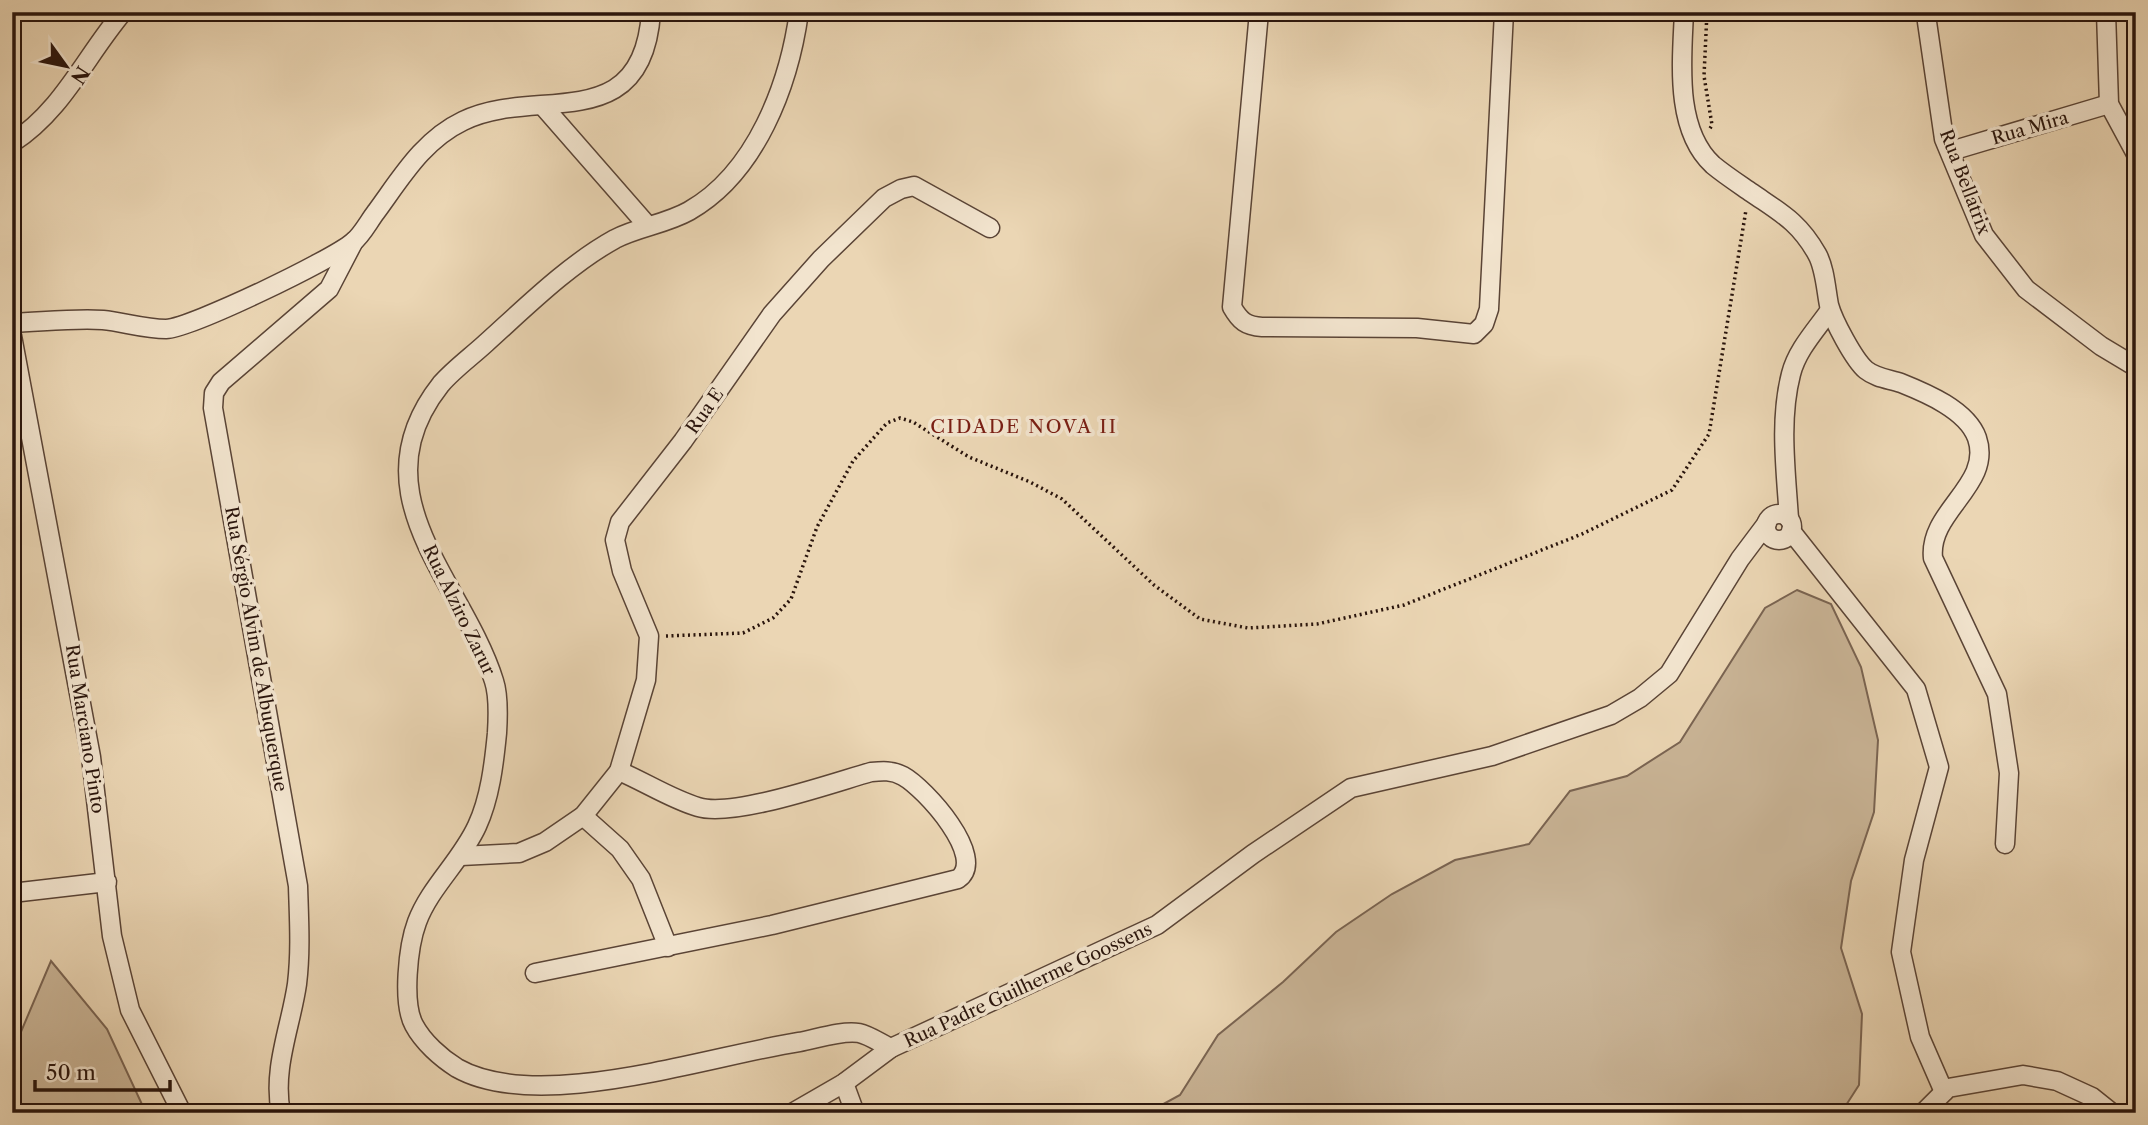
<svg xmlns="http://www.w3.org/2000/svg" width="2148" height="1125" font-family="'Libre Caslon Text',serif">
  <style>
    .green { fill: #cab597; stroke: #7a6452; stroke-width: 2 }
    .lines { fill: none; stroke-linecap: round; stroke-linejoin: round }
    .minor-casing { stroke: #5a4436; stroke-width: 21 }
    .path { stroke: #29140c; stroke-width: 3.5; stroke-dasharray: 2 3.5; stroke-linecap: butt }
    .minor { stroke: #f2e4ce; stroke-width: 18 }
    .labels { text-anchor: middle; stroke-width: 7; stroke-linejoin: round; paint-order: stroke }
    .street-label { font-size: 18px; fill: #29140c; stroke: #f2e4ce }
    .neighbourhood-label { font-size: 19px; letter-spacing: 2px; fill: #7a1f14; stroke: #f2e4ce }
  </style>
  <rect width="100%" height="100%" fill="#ebd6b4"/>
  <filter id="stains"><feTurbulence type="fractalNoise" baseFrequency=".00286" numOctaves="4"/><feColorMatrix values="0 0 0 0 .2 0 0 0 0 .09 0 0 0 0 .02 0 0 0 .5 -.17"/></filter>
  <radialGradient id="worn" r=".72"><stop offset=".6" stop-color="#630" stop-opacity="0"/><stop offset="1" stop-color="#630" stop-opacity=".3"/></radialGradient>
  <!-- green -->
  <g class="green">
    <path d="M1797 590 1831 604 1861 667 1878 740 1874 812 1851 881 1841 948 1862 1014 1859 1085 1841 1113H1147L1180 1095 1218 1035 1283 982 1336 932 1392 894 1455 860 1529 844 1570 791 1627 776 1680 742 1765 608Z"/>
    <path d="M51 961 107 1029 146 1113H12V1053Z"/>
  </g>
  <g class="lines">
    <!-- minor casing -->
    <g class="minor-casing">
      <g id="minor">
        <path d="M799 12C789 85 756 173 689 211 666 224 638 227 615 239 568 265 526 307 486 343 472 356 454 369 441 384 354 494 463 581 494 681 499 696 498 717 497 733 494 764 490 798 477 826 461 861 430 887 417 922 408 946 402 1003 414 1025 423 1042 441 1058 457 1068 538 1114 709 1056 799 1042 816 1039 842 1030 859 1033 869 1035 882 1044 891 1048"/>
        <path d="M1259 12 1232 307C1240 321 1246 326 1262 327L1417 328 1474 334 1484 324 1489 309 1504 12"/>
        <path d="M1684 12C1682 60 1674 129 1713 165 1725 175 1739 184 1752 193 1781 213 1799 222 1817 254 1825 268 1826 290 1829 305 1833 320 1854 360 1866 370 1876 378 1889 379 1901 383 1926 393 1967 410 1977 438 1993 485 1928 511 1933 558L1997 694 2009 773 2005 844"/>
        <path d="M1929 12 1927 22 1944 139 1984 235 2026 289 2101 346 2136 367"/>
        <path d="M2106 12 2109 104 2136 154"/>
        <path d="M543 106 647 225"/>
        <path d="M12 143C63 110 85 57 123 12"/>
        <path d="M1951 151 2109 104"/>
        <path d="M12 323C42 322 73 318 103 320 123 322 145 329 166 329 191 328 332 260 353 242 362 235 369 221 376 212 401 178 423 140 463 121 535 85 643 139 651 12"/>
        <path d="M12 336 91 757 112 936 130 1010 182 1113"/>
        <circle cx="1779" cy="527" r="13"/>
        <path d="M1789 519C1786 472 1779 420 1791 374 1797 350 1816 330 1830 310"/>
        <path d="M1791 531 1916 689 1939 767 1914 860 1901 952 1920 1037 1944 1092"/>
        <path d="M583 816 620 849 641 879 668 947"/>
        <path d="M461 856 519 853 545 842 583 816 619 771 646 680 649 636 622 571 615 540 620 522 683 441 772 314 821 259 884 198 901 189 914 186 990 228"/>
        <path d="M12 893 107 882"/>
        <path d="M535 973 772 925 958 879C988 858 925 788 903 776 892 770 882 771 871 772 832 783 733 818 698 807 671 799 645 782 619 771"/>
        <path d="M844 1083 855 1113"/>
        <path d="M281 1113C272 1069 291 1026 297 984 301 951 299 919 298 886L213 408 214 393 221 382 329 289 354 241"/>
        <path d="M792 1113 844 1083 891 1048 1157 925 1253 854 1351 788 1492 756 1611 715 1640 698 1669 674 1740 559 1767 523"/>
        <path d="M1923 1113 1948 1088 2023 1075 2057 1081 2092 1097 2112 1113"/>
      </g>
    </g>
    <!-- path -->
    <g class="path">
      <path d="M1707 12 1704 76 1712 125 1709 130"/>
      <path d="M666 636 743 633 773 618 791 599 817 527 853 461 887 423 900 418 913 422 969 457 1030 482 1062 499 1154 585 1200 619 1248 628 1317 624 1404 605 1582 534 1672 490 1709 434 1746 210"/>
    </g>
    <!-- minor -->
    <use href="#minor" class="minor"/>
  </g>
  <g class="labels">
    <!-- street labels -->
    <g class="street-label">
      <text transform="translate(2030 128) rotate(-16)" y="6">Rua Mira</text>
      <text transform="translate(1965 182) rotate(69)" y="6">Rua Bellatrix</text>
      <text transform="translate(705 411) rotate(-55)" y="6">Rua E</text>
      <text transform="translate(459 610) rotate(64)" y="6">Rua Alziro Zarur</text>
      <text transform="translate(256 649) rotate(80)" y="6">Rua Sérgio Alvim de Albuquerque</text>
      <text transform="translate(85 729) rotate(81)" y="6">Rua Marciano Pinto</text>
      <text transform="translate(1028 985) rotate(-25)" y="6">Rua Padre Guilherme Goossens</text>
    </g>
    <!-- neighbourhood labels -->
    <g class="neighbourhood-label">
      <text x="1024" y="433">CIDADE NOVA II</text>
    </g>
  </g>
  <!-- margin -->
  <rect width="2148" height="1125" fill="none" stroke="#ebd6b4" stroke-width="42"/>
  <rect x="14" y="14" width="2120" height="1097" fill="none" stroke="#29140c" stroke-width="3.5"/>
  <rect x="21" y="21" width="2106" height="1083" fill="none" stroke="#29140c" stroke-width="2"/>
  <!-- north arrow -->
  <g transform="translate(66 66) rotate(123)" stroke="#f2e4ce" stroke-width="5" paint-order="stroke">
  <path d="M0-5L12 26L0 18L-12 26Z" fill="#29140c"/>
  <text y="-10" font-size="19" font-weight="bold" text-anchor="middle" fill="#29140c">N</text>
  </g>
  <!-- scale -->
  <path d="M35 1080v10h135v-10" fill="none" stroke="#29140c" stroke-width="3.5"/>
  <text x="46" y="1080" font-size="21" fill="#29140c" stroke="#f2e4ce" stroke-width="5" paint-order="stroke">50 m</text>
  <rect width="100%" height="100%" filter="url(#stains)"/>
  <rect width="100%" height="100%" fill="url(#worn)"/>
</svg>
